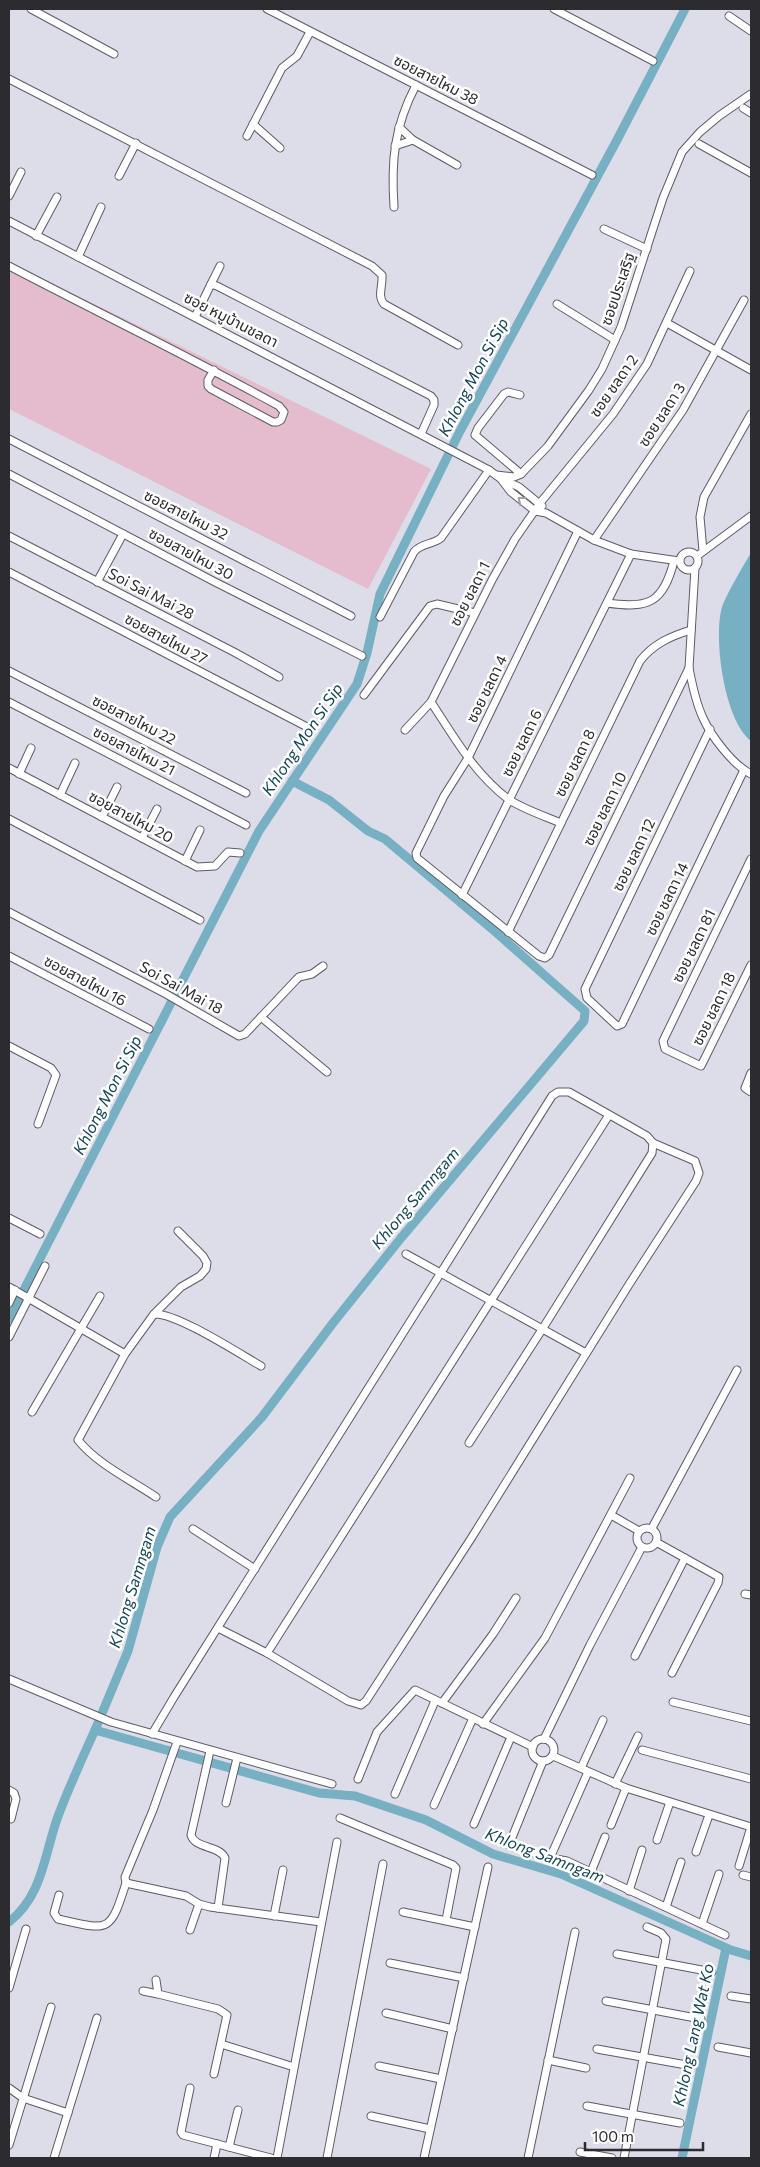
<svg xmlns="http://www.w3.org/2000/svg" width="760" height="2167" font-family="Commissioner,'Noto Sans Thai',sans-serif">
  <style>
    .green { fill: #e4bccd }
    .water { fill: #78b0c3 }
    .lines { fill: none; stroke-linecap: round; stroke-linejoin: round }
    .canal { stroke: #78b0c3; stroke-width: 9 }
    .street-casing { stroke: #5c5c66; stroke-width: 9 }
    .street { stroke: #fff; stroke-width: 7 }
    .oneway { stroke: #a0a0a2 }
    .labels { text-anchor: middle; stroke-width: 5; stroke-linejoin: round; paint-order: stroke }
    .street-label { font-size: 15px; fill: #2b2b30; stroke: #fff }
    .water-label { font-size: 16px; font-style: italic; fill: #144554; stroke: #fff }
  </style>
  <rect width="100%" height="100%" fill="#dddde9"/>
  <!-- green -->
  <path class="green" d="M9 262 431 469 368 589 9 409Z"/>
  <!-- water -->
  <path class="water" d="M751 553V741C724 721 713 637 722 607 726 595 744 564 751 553Z"/>
  <g class="lines">
    <!-- canal -->
    <g class="canal">
      <path d="M9 1319 259 831 357 684 367 653 380 594 459 433 617 140 685 9"/>
      <path d="M95 1730 128 1651 157 1547 170 1517 262 1417 333 1323 401 1238 584 1021 585 1011 491 928 385 839 368 831 329 800 292 781"/>
      <path d="M9 1922C42 1896 44 1857 57 1819 68 1789 82 1759 95 1730L319 1793 355 1796 426 1820 493 1854 561 1874 731 1950 751 1956"/>
      <path d="M682 2158 726 1948"/>
    </g>
    <!-- street casing -->
    <g class="street-casing">
      <g id="street">
        <path d="M31 9 114 54"/>
        <path d="M267 9 592 175"/>
        <path d="M554 9 653 61"/>
        <path d="M729 16 751 31"/>
        <path d="M9 79 372 266 382 275C383 286 377 296 384 304L458 345"/>
        <path d="M743 108 751 113"/>
        <path d="M253 124 280 148"/>
        <path d="M399 127 413 140"/>
        <path d="M247 136 282 68 297 56 310 32"/>
        <path d="M699 144 751 173"/>
        <path d="M395 146 413 140 457 165"/>
        <path d="M119 176 136 143"/>
        <path d="M9 196 21 172"/>
        <path d="M394 207C391 161 394 127 416 85"/>
        <path d="M9 221 489 470 501 479 511 492 535 511 546 513 594 540 631 554 679 561"/>
        <path d="M604 229 647 249"/>
        <path d="M36 236 57 197"/>
        <path d="M78 257 101 207"/>
        <path d="M9 266C99 313 190 357 279 406L284 412 281 420 277 422H273L211 389 208 386V380L214 370"/>
        <path d="M211 284 220 266"/>
        <path d="M557 304 615 340"/>
        <path d="M195 317 211 284 217 286 431 396 434 400V405L421 434"/>
        <path d="M667 323 751 370"/>
        <path d="M520 395 508 392 504 394 478 428 475 435 521 474"/>
        <path d="M9 439 351 616"/>
        <path d="M9 474 215 582 362 656"/>
        <path d="M496 475 514 477 521 474 548 446 589 390 602 369 621 327 663 198 682 152 700 132 719 116 751 94"/>
        <path d="M502 479 519 487 542 506"/>
        <path d="M578 531 468 758 444 796 416 853 417 858 539 956 545 958 549 955 689 668"/>
        <path d="M9 536 234 652 279 677"/>
        <path d="M594 540 683 410 744 300"/>
        <path d="M703 551 700 517 704 497 751 414"/>
        <circle cx="689" cy="561" r="9"/>
        <path d="M697 556 751 516"/>
        <path d="M695 568 689 668C692 684 696 703 703 718 711 736 733 765 751 774"/>
        <path d="M9 572 311 729"/>
        <path d="M97 582 123 534"/>
        <path d="M607 603C649 609 663 603 674 561"/>
        <path d="M380 617 414 552C421 543 432 545 441 538L489 470"/>
        <path d="M9 671 246 793"/>
        <path d="M364 695 430 606 437 604 475 613"/>
        <path d="M9 702 246 825"/>
        <path d="M431 702C454 737 474 773 508 799 523 809 544 816 561 823"/>
        <path d="M710 729 585 989 587 998 617 1026 622 1024 744 770"/>
        <path d="M405 730 431 702 492 580 515 539 540 503 613 414 647 364 690 271"/>
        <path d="M9 768 197 867 215 866 228 852 240 853"/>
        <path d="M19 774 31 748"/>
        <path d="M60 795 75 763"/>
        <path d="M102 817 117 787"/>
        <path d="M9 819 200 920"/>
        <path d="M142 838 157 809"/>
        <path d="M751 859 663 1041 665 1049 701 1066 751 965"/>
        <path d="M185 861 200 830"/>
        <path d="M462 895 631 554"/>
        <path d="M9 912 166 994 239 1036 245 1034 296 980 299 977 312 974 323 966"/>
        <path d="M508 932 640 661C653 644 671 636 691 630"/>
        <path d="M9 956 149 1029"/>
        <path d="M261 1017 327 1072"/>
        <path d="M9 1046 51 1068 56 1075 38 1124"/>
        <path d="M751 1073 745 1088 751 1092"/>
        <path d="M9 1218 40 1234"/>
        <path d="M406 1254 586 1353"/>
        <path d="M9 1287 125 1354"/>
        <path d="M9 1303 15 1290"/>
        <path d="M154 1314 181 1287 200 1276 206 1269 207 1263 203 1256 178 1231"/>
        <path d="M9 1337 45 1266"/>
        <path d="M32 1412 100 1296"/>
        <path d="M469 1443 543 1328 652 1153 653 1143"/>
        <path d="M156 1497C131 1480 97 1464 78 1440L125 1354 154 1314C175 1312 240 1354 261 1366"/>
        <path d="M611 1515 639 1531"/>
        <circle cx="647" cy="1538" r="10"/>
        <path d="M652 1528 737 1370"/>
        <path d="M193 1529 255 1569"/>
        <path d="M656 1542 719 1577 718 1583 672 1673"/>
        <path d="M745 1594 751 1595"/>
        <path d="M267 1653 609 1115"/>
        <path d="M635 1656 685 1558"/>
        <path d="M9 1679 111 1722 332 1784"/>
        <path d="M673 1702 751 1721"/>
        <path d="M442 1703 493 1634 516 1598"/>
        <path d="M483 1724 545 1638 630 1478"/>
        <path d="M152 1734 174 1697 552 1096 558 1092H569L647 1136 653 1143 695 1161 699 1173 696 1181 630 1283 472 1537 366 1701 361 1705 348 1701 267 1653 218 1628"/>
        <path d="M544 1739 590 1645 642 1547"/>
        <circle cx="543" cy="1750" r="11"/>
        <path d="M642 1750 751 1779"/>
        <path d="M210 1751 191 1835C195 1849 219 1845 225 1858L218 1908"/>
        <path d="M553 1756 626 1788 751 1827"/>
        <path d="M543 1761 509 1845 550 1858"/>
        <path d="M581 1768 603 1720"/>
        <path d="M588 1772 550 1858 567 1861 725 1935"/>
        <path d="M358 1779 377 1732 415 1690 533 1747"/>
        <path d="M615 1784 638 1736"/>
        <path d="M9 1790 14 1793 16 1799 11 1819"/>
        <path d="M395 1794 435 1701"/>
        <path d="M226 1803 237 1758"/>
        <path d="M434 1805 473 1718"/>
        <path d="M340 1818 453 1865 456 1868 446 1920"/>
        <path d="M474 1824 511 1737"/>
        <path d="M611 1825 626 1788"/>
        <path d="M657 1840 670 1802"/>
        <path d="M696 1852 709 1815"/>
        <path d="M739 1866 751 1827"/>
        <path d="M591 1872 605 1837"/>
        <path d="M743 1875 751 1877"/>
        <path d="M126 1883 186 1896 199 1904 210 1907 321 1922"/>
        <path d="M629 1891 642 1850"/>
        <path d="M59 1895 54 1913 58 1919C110 1931 110 1933 126 1883L125 1877 153 1810 177 1742"/>
        <path d="M666 1907 681 1862"/>
        <path d="M403 1912 475 1927"/>
        <path d="M274 1916 283 1870"/>
        <path d="M702 1924 719 1874"/>
        <path d="M190 1930 199 1904"/>
        <path d="M617 1954 712 1972"/>
        <path d="M390 1963 464 1978"/>
        <path d="M156 1980 158 1994 218 2009 227 2015 214 2074"/>
        <path d="M9 1988 26 1929"/>
        <path d="M143 1991 158 1994"/>
        <path d="M731 1996 751 1999"/>
        <path d="M606 2001 701 2019"/>
        <path d="M386 2013 453 2029"/>
        <path d="M221 2044 294 2067"/>
        <path d="M718 2047 751 2053"/>
        <path d="M597 2049 692 2066"/>
        <path d="M548 2060 586 2068"/>
        <path d="M379 2066 441 2079"/>
        <path d="M9 2088 23 2098 68 2113"/>
        <path d="M190 2088 181 2132 183 2135 271 2158"/>
        <path d="M587 2106 680 2123"/>
        <path d="M371 2116 430 2129"/>
        <path d="M9 2145 51 2007"/>
        <path d="M229 2147 238 2110"/>
        <path d="M580 2152 612 2158"/>
        <path d="M54 2158 97 2018"/>
        <path d="M214 2158 217 2144"/>
        <path d="M277 2158 337 1842"/>
        <path d="M327 2158 383 1864"/>
        <path d="M424 2158 488 1867"/>
        <path d="M528 2158 575 1932"/>
        <path d="M624 2158 666 1939 661 1933 647 1927"/>
      </g>
    </g>
    <!-- street -->
    <use href="#street" class="street"/>
  </g>
  <!-- one-way arrows -->
  <defs><path id="oneway-chevron" d="M-2-3.5L2.5 0L-2 3.5" fill="none" stroke-width="1.6" stroke-linecap="round" stroke-linejoin="round" transform="scale(1.25)"/></defs>
  <use class="oneway" href="#oneway-chevron" transform="translate(521 500) rotate(-142)"/>
  <g class="labels">
    <!-- street labels -->
    <g class="street-label">
      <text transform="translate(436 80) rotate(27)" y="5">ซอยสายไหม 38</text>
      <text transform="translate(618 289) rotate(-71)" y="5">ซอยประเสริฐ</text>
      <text transform="translate(231 320) rotate(27)" y="5">ซอย หมูบ้านชลดา</text>
      <text transform="translate(614 386) rotate(-55)" y="5">ซอย ชลดา 2</text>
      <text transform="translate(662 415) rotate(-57)" y="5">ซอย ชลดา 3</text>
      <text transform="translate(186 515) rotate(27)" y="5">ซอยสายไหม 32</text>
      <text transform="translate(191 554) rotate(28)" y="5">ซอยสายไหม 30</text>
      <text transform="translate(151 594) rotate(27)" y="5">Soi Sai Mai 28</text>
      <text transform="translate(470 594) rotate(-63)" y="5">ซอย ชลดา 1</text>
      <text transform="translate(166 639) rotate(28)" y="5">ซอยสายไหม 27</text>
      <text transform="translate(487 689) rotate(-64)" y="5">ซอย ชลดา 4</text>
      <text transform="translate(134 720) rotate(27)" y="5">ซอยสายไหม 22</text>
      <text transform="translate(522 743) rotate(-64)" y="5">ซอย ชลดา 6</text>
      <text transform="translate(134 751) rotate(27)" y="5">ซอยสายไหม 21</text>
      <text transform="translate(575 763) rotate(-64)" y="5">ซอย ชลดา 8</text>
      <text transform="translate(605 809) rotate(-64)" y="5">ซอย ชลดา 10</text>
      <text transform="translate(131 817) rotate(28)" y="5">ซอยสายไหม 20</text>
      <text transform="translate(634 855) rotate(-64)" y="5">ซอย ชลดา 12</text>
      <text transform="translate(667 899) rotate(-64)" y="5">ซอย ชลดา 14</text>
      <text transform="translate(694 946) rotate(-64)" y="5">ซอย ชลดา 81</text>
      <text transform="translate(85 981) rotate(28)" y="5">ซอยสายไหม 16</text>
      <text transform="translate(181 988) rotate(29)" y="5">Soi Sai Mai 18</text>
      <text transform="translate(714 1009) rotate(-64)" y="5">ซอย ชลดา 18</text>
    </g>
    <!-- water labels -->
    <g class="water-label">
      <text transform="translate(473 377) rotate(-62)" y="6">Khlong Mon Si Sip</text>
      <text transform="translate(302 739) rotate(-56)" y="6">Khlong Mon Si Sip</text>
      <text transform="translate(107 1095) rotate(-63)" y="6">Khlong Mon Si Sip</text>
      <text transform="translate(415 1198) rotate(-50)" y="6">Khlong Samngam</text>
      <text transform="translate(132 1587) rotate(-73)" y="6">Khlong Samngam</text>
      <text transform="translate(545 1855) rotate(21)" y="6">Khlong Samngam</text>
      <text transform="translate(693 2035) rotate(-78)" y="6">Khlong Lang Wat Ko</text>
    </g>
  </g>
  <!-- border -->
  <rect width="760" height="2167" fill="none" stroke="#2b2b30" stroke-width="20"/>
  <!-- scale -->
  <path d="M585 2142v8h118v-8" fill="none" stroke="#2b2b30" stroke-width="2.5"/>
  <text x="592" y="2142" font-size="15" fill="#2b2b30" stroke="#ffffff" stroke-width="4" paint-order="stroke">100 m</text>
</svg>
